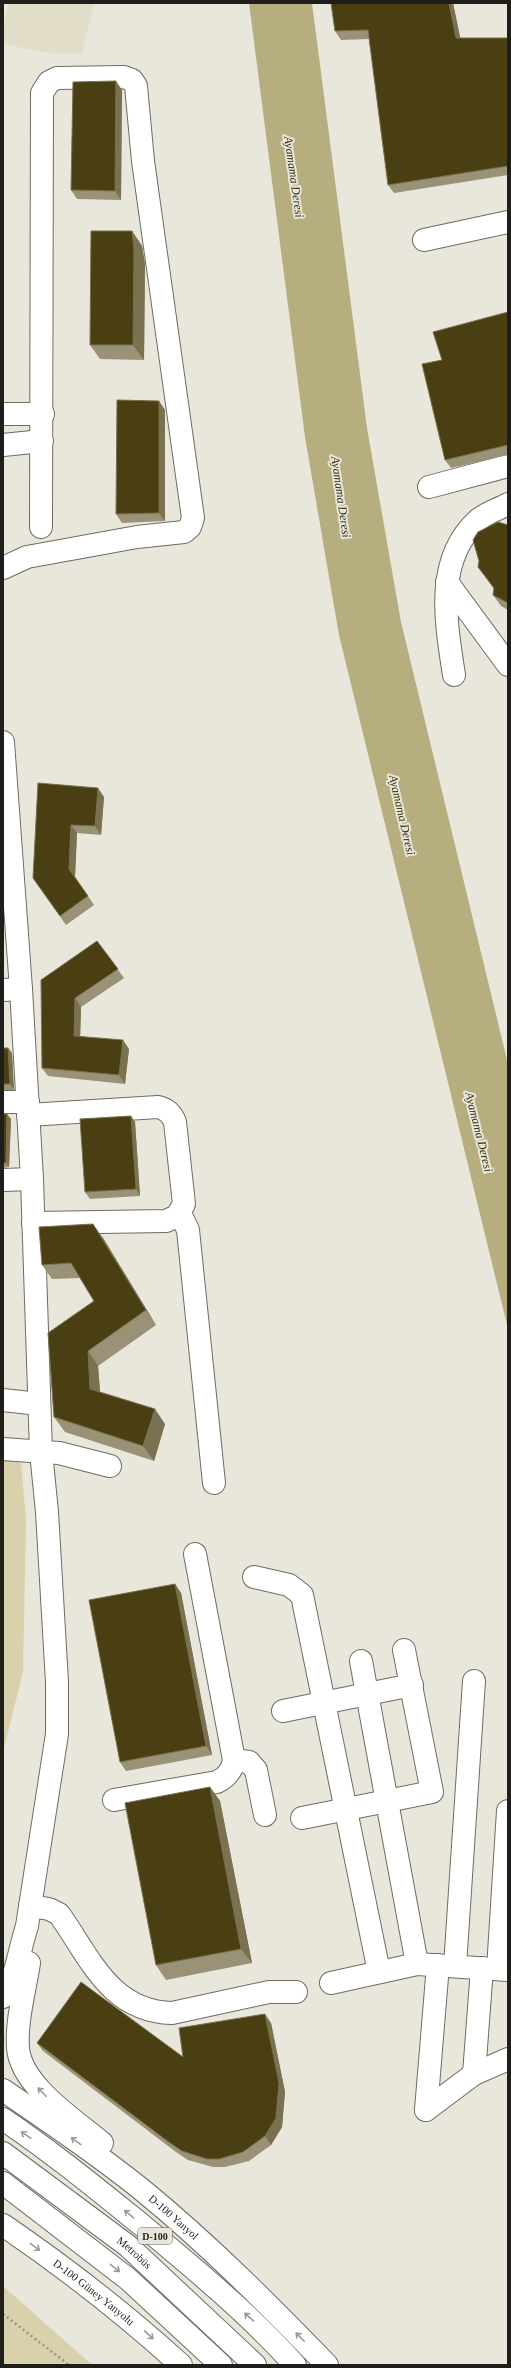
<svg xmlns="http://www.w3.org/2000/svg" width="511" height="2368" font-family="Georgia,serif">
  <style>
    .built { fill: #e1ddc9 }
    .green { fill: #d9d1ac }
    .water { fill: #b7ae80 }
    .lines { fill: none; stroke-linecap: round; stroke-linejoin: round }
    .minor-casing { stroke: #6e6c62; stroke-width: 24 }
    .major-casing { stroke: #6e6c62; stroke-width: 24 }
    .highway-casing { stroke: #6e6c62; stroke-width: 24 }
    .path { stroke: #97958d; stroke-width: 2.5; stroke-dasharray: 2 3; stroke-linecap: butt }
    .minor { stroke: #fff; stroke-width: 22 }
    .major { stroke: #fff; stroke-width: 22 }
    .highway { stroke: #fff; stroke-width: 22 }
    .wall { fill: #999277 }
    .shaded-wall { fill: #79714f }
    .building { fill: #493f13; stroke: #79714f }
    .oneway { stroke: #9a9a98 }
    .labels { text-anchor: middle; stroke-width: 4; stroke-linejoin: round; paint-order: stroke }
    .shield { fill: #e9e6db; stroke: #5c5a54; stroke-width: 1 }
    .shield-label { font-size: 10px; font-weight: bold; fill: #1f1e1a }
    .street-label { font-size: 11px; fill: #1f1e1a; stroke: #e9e6db }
    .water-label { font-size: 12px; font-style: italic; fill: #352d06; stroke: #e9e6db }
  </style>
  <rect width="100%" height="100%" fill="#e9e6db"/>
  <!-- built -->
  <path class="built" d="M9 3H94L82 54 48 53 3 44V28Z"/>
  <!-- green -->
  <g class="green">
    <path d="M3 1460 21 1462 26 1520 23 1672 3 1752Z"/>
    <path d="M3 2286 92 2365H3Z"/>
  </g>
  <!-- water -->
  <path class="water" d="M249 3H312L367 428 401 622 508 1064V1329L339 635 305 437Z"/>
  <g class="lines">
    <!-- minor casing -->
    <g class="minor-casing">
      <g id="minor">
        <path d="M424 240 508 222"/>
        <path d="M3 414H43"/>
        <path d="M3 445 42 441"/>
        <path d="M429 487 508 466"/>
        <path d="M3 568 27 557 137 537 184 532 190 527 193 518 143 161 136 86 132 80 124 77 57 78 49 82 42 93 41 527"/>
        <path d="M447 582 508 665"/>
        <path d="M454 675C446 623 434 560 478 520 486 513 499 509 508 504"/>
        <path d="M3 990 21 989"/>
        <path d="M3 1102H28"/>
        <path d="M28 1115 158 1107C167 1109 172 1114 175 1122L184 1204 177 1216 166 1221 33 1223"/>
        <path d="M3 1180 32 1179"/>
        <path d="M180 1213 188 1230 214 1483"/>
        <path d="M3 1400 39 1404"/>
        <path d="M3 1449 59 1453 110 1466"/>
        <path d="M254 1577 289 1585 302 1595 379 1972"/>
        <path d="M361 1661 417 1964"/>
        <path d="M283 1711 412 1685"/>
        <path d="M234 1760 249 1762 256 1770 265 1815"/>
        <path d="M114 1800 217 1782C227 1777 232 1771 234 1760L195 1554"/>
        <path d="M302 1818 432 1792 404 1650"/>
        <path d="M30 1906 49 1909 59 1914C90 1957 109 2011 172 2013L269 1992H296"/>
        <path d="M455 1966 474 1681"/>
        <path d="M498 1969 508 1811"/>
        <path d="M331 1983 417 1964 508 1970"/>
        <path d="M474 2074 482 1968"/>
        <path d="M426 2110 438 1965"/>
        <path d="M426 2110 474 2074 508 2059"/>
        <path id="s1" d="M3 2153 128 2246 255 2365"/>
      </g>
    </g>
    <!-- major casing -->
    <g class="major-casing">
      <g id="major">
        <path d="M3 742 21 989 32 1179 41 1452 47 1512 57 1682V1734L27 1926C19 1950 17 1976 3 1997"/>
        <path d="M29 1963C25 1990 16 2021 18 2048 21 2086 75 2120 102 2143"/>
        <path id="s2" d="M3 2090C50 2122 97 2154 141 2189 207 2243 268 2304 327 2365"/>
        <path id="s3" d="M3 2225C66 2268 125 2314 181 2365"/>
      </g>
    </g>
    <!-- highway casing -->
    <g class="highway-casing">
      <g id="highway">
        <path d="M3 2119C52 2152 97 2189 143 2226 196 2270 249 2314 295 2365"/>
        <path d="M3 2183 128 2279 221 2365"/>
      </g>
    </g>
    <!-- path -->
    <path class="path" d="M3 2314 69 2365"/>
    <!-- minor -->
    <use href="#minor" class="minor"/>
    <!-- major -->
    <use href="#major" class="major"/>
    <!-- highway -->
    <use href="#highway" class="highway"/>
  </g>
  <!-- wall -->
  <g class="wall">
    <path d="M331 3H453L460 38H508V175L394 193 388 185 369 39 341 40 335 31Z"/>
    <path d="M122 90 121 200 77 199 71 190Z"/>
    <path d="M132 231 142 246 145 264 144 360 100 359 90 345Z"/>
    <path d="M508 312V455L451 468 445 460 442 360Z"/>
    <path d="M165 410V521L122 523 116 514Z"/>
    <path d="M508 525V610L501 606 493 595 494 589 478 567Z"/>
    <path d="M38 783 104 797 101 835 77 833 75 877 94 905 66 925 33 878Z"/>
    <path d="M97 941 124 978 81 1007 80 1036 129 1049 125 1084 48 1076 42 1068Z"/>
    <path d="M3 1048H8L12 1053 14 1090H3Z"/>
    <path d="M3 1114 11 1119 9 1167 3 1168Z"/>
    <path d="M131 1116 135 1122 140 1196 90 1199 85 1192Z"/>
    <path d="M103 1238 156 1325 98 1366 100 1392 165 1424 154 1461 65 1432 54 1417 94 1301 80 1278 52 1279 42 1265Z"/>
    <path d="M175 1584 181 1593 212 1755 126 1771 120 1762Z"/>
    <path d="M210 1787 220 1801 252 1963 166 1980 156 1965Z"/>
    <path d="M271 2023 285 2092 282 2127 271 2145 249 2161 225 2167H213L188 2160 176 2152 43 2051 37 2043 183 2057Z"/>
  </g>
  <!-- shaded-wall -->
  <g class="shaded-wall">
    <path d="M449 3H453L462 46 456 38Z"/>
    <path d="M116 81 122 90 121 200 115 191Z"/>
    <path d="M132 231 142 246 145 264 144 360 133 345Z"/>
    <path d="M159 401 165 410V521L159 513Z"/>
    <path d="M98 788 104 797 101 835 95 826Z"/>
    <path d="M71 825 77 833 75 877 94 905 69 869Z"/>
    <path d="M75 998 81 1007 80 1044 74 1036Z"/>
    <path d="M123 1040 129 1049 125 1084 119 1075Z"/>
    <path d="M8 1048 12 1053 14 1090 10 1084Z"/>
    <path d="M7 1114 11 1119 9 1167 6 1163Z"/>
    <path d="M131 1116 135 1122 140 1196 136 1189Z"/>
    <path d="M93 1224 103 1238 156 1325 146 1310Z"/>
    <path d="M88 1351 98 1366 101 1404 90 1389Z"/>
    <path d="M155 1409 165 1424 154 1461 143 1446Z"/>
    <path d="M175 1584 181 1593 212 1755 206 1746Z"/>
    <path d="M210 1787 220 1801 252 1963 241 1949Z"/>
    <path d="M265 2014 271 2023 285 2092 282 2127 271 2145 265 2136Z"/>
  </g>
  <!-- building -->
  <g class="building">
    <path d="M331 3H449L456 38H508V166L388 185 368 30 335 31Z"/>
    <path d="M116 81 115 191 71 190 73 82Z"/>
    <path d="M91 231H132L134 249 133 345H90Z"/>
    <path d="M508 312V445L445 460 422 364 442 360 433 332Z"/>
    <path d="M117 400 159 401V513L116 514Z"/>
    <path d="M498 522 508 525V603L493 595 494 588 478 567 479 561 473 540 478 532Z"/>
    <path d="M38 783 98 788 95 826 71 825 69 869 88 896 60 916 33 878Z"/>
    <path d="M97 941 118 969 75 998 74 1036 123 1040 119 1075 42 1068 41 980Z"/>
    <path d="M3 1048H8L10 1084H3Z"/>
    <path d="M3 1114H7L6 1163H3Z"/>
    <path d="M131 1116 136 1189 85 1192 80 1119Z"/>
    <path d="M93 1224 146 1310 88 1351 90 1389 155 1409 143 1446 54 1417 48 1333 94 1301 71 1263 42 1265 39 1227Z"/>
    <path d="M175 1584 206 1746 120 1762 89 1600Z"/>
    <path d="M210 1787 241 1949 156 1965 125 1803Z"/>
    <path d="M81 1982 183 2057 179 2028 265 2014 279 2083 276 2118 265 2136 243 2152 219 2159H207L182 2151 170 2143 37 2043Z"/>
  </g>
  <!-- one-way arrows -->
  <defs><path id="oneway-shaft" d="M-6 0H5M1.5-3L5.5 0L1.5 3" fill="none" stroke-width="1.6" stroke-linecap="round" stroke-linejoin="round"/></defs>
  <g class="oneway">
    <use href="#oneway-shaft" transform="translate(42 2092) rotate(-134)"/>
    <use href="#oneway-shaft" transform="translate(26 2135) rotate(-146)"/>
    <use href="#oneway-shaft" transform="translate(76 2141) rotate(-144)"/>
    <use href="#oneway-shaft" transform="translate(129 2214) rotate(-141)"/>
    <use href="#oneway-shaft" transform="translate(35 2247) rotate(36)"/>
    <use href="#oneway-shaft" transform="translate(115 2268) rotate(38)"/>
    <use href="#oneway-shaft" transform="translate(249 2317) rotate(-139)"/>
    <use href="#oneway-shaft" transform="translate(149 2335) rotate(43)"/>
    <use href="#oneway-shaft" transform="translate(300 2337) rotate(-134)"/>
  </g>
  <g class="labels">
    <!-- shield labels -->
    <rect class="shield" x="138" y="2228" width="34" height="16" rx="3"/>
    <g class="shield-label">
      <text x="155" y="2240">D-100</text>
    </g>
    <!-- street labels -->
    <g class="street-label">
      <text dy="4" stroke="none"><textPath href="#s2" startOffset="213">D-100 Yanyol</textPath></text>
      <text dy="4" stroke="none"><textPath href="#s1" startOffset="165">Metrobüs</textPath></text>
      <text dy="4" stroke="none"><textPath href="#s3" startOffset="113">D-100 Güney Yanyolu</textPath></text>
    </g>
    <!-- water labels -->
    <g class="water-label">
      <text transform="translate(294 177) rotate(82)" y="4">Ayamama Deresi</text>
      <text transform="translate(341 497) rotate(82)" y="4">Ayamama Deresi</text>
      <text transform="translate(402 815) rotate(77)" y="4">Ayamama Deresi</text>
      <text transform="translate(479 1132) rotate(76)" y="4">Ayamama Deresi</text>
    </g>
  </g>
  <!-- border -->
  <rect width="511" height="2368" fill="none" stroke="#1f1e1a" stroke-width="8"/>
</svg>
